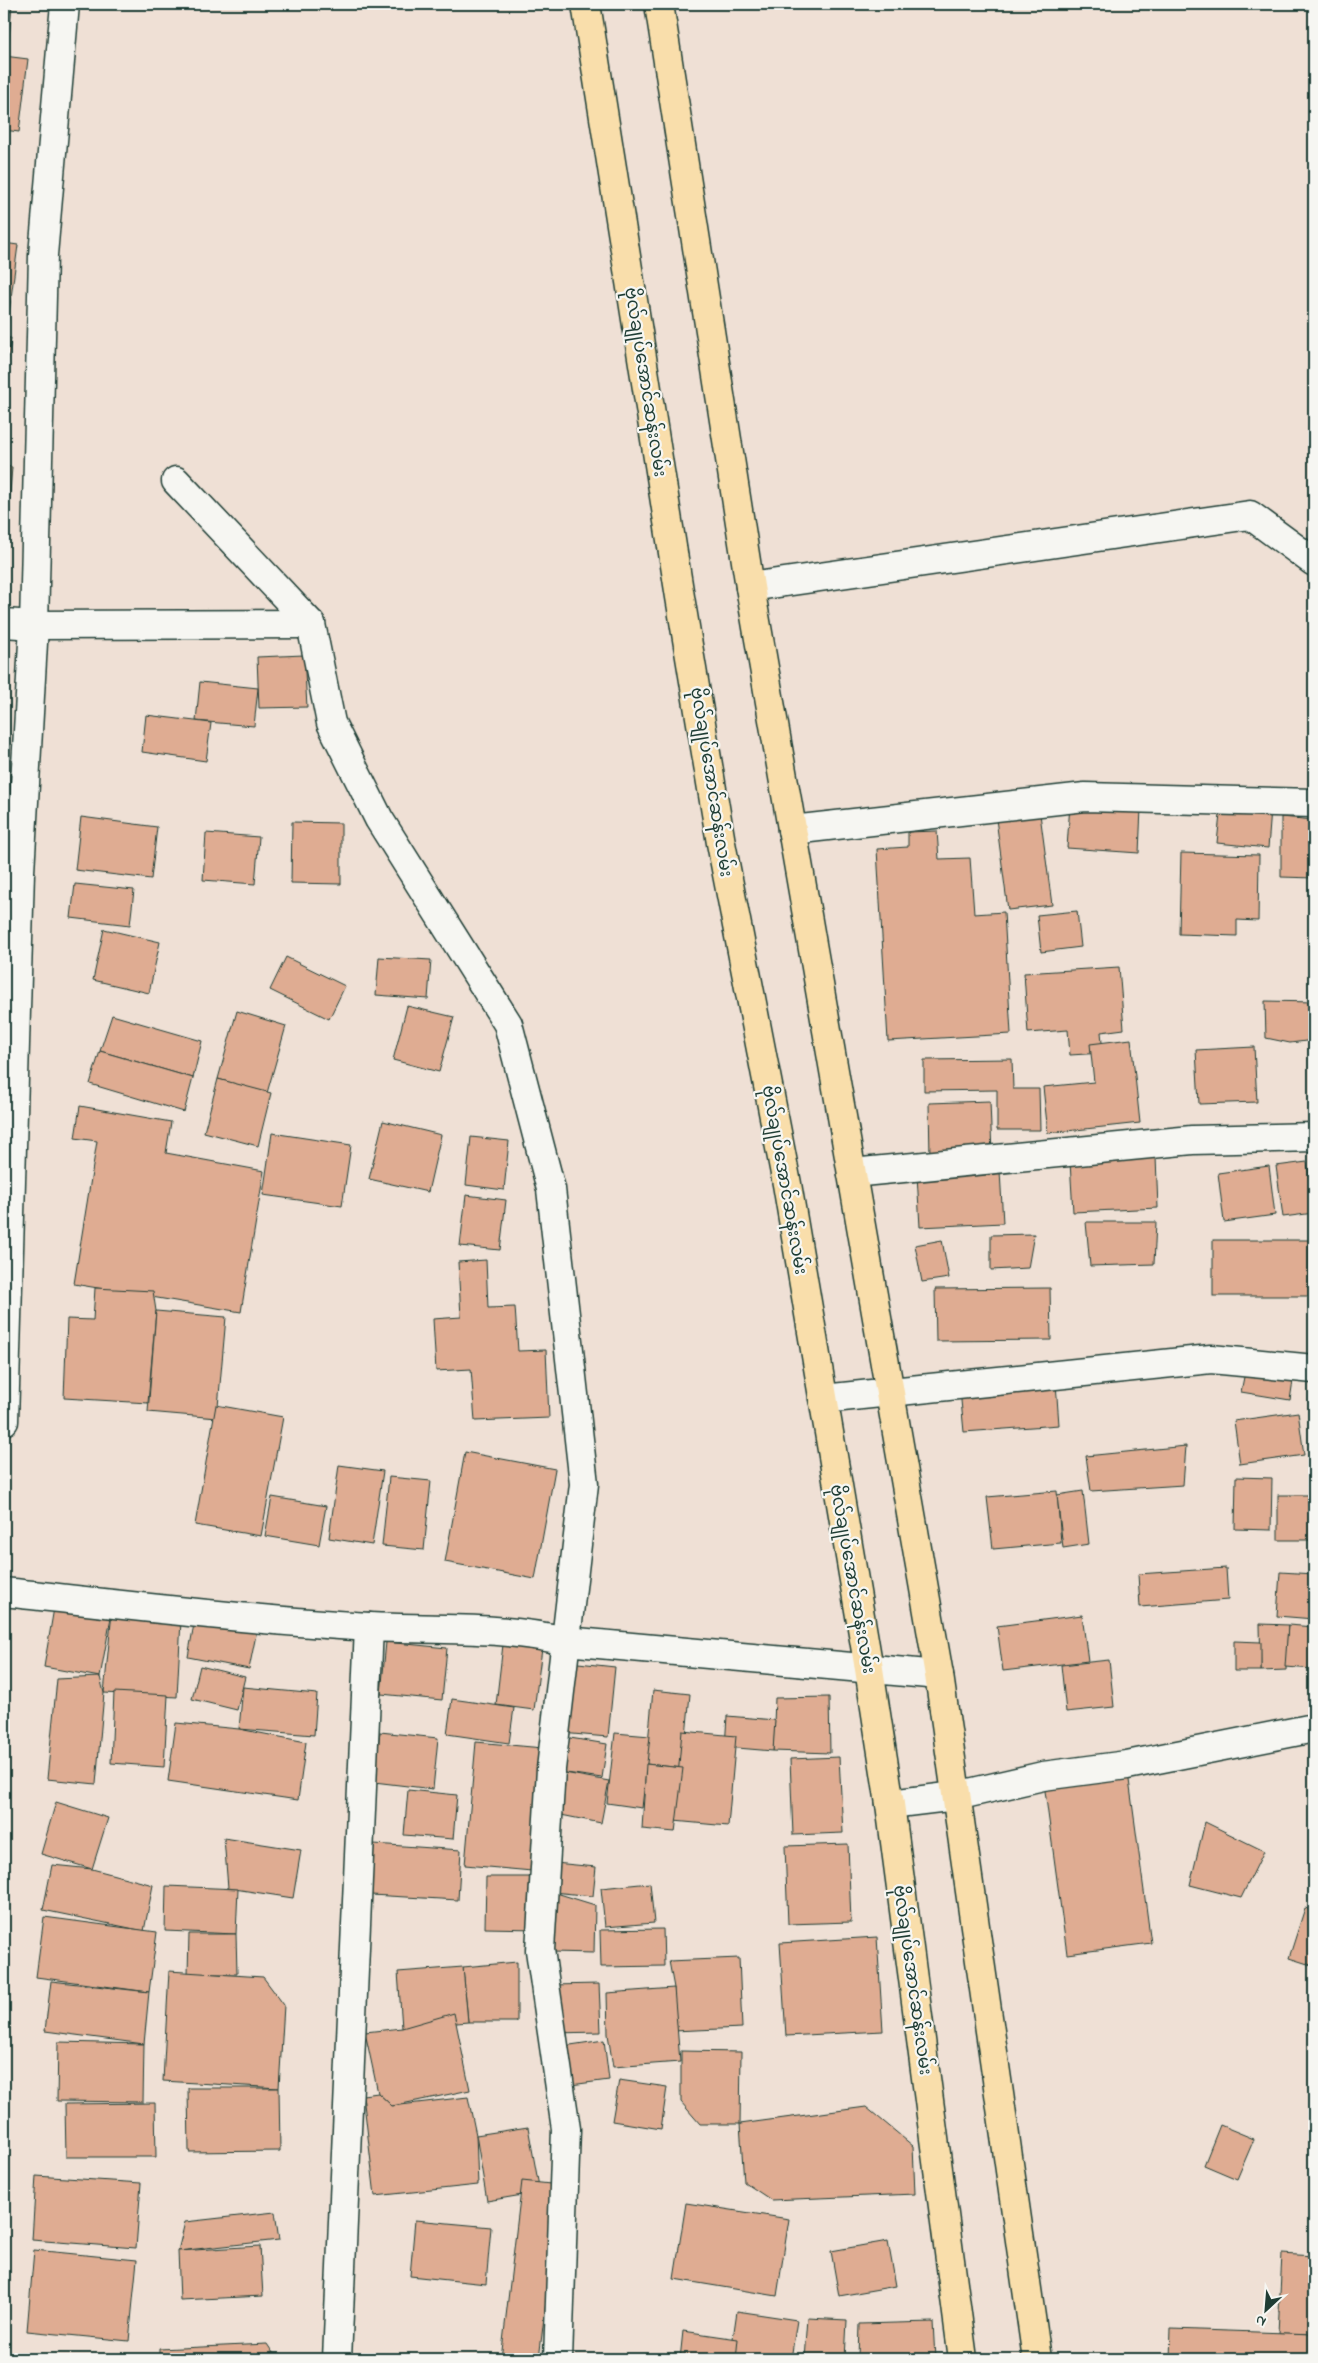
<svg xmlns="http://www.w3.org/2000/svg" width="1318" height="2363" font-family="'Indie Flower','Noto Sans Myanmar',sans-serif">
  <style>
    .building { fill: #dfac92; stroke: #1f3d34 }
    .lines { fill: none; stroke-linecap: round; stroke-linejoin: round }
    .minor-casing { stroke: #1f3d34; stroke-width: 31 }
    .highway-casing { stroke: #1f3d34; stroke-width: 31 }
    .minor { stroke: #f6f6f2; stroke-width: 28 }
    .highway { stroke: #f9deab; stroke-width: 28 }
    .labels { text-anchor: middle; stroke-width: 4.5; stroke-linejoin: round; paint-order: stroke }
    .street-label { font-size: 18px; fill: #1f3d34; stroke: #f6f6f2 }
  </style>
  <rect width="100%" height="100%" fill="#efe0d5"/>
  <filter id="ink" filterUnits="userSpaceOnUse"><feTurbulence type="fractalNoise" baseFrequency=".02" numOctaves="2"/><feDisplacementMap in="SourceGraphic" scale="10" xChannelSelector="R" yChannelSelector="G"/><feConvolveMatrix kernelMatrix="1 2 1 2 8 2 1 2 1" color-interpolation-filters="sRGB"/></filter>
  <g filter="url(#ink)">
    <!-- building -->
    <g class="building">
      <path d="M4 4H12L8 49 4 48Z"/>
      <path d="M4 56 28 59 19 132 4 130Z"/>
      <path d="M4 243 18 245 7 328H4Z"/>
      <path d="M4 338H11L5 383H4Z"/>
      <path d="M4 466 12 467 5 556H4Z"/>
      <path d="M304 655 307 707 259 708 257 657Z"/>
      <path d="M200 682 258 688 254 726 196 721Z"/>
      <path d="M146 715 211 723 206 761 142 752Z"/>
      <path d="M1070 804 1141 808 1139 853 1067 848Z"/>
      <path d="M1221 805 1271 810 1268 848 1217 843Z"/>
      <path d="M1040 814 1052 905 1008 910 996 819Z"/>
      <path d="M81 817 157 827 151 879 75 870Z"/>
      <path d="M1281 817 1314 820V878L1281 877Z"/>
      <path d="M292 822 341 823V884L291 883Z"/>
      <path d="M937 831 939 859 970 858 974 914 1004 912 1011 1034 888 1041 877 849 908 847V832Z"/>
      <path d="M206 833 259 837 255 884 203 880Z"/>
      <path d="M1181 853 1259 855 1258 921 1237 920V936L1179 934Z"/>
      <path d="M75 884 134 890 130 925 71 918Z"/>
      <path d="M1077 911 1081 947 1041 952 1037 915Z"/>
      <path d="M104 929 160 942 149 993 93 980Z"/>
      <path d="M286 957 345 986 329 1019 270 990Z"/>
      <path d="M379 957 431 960 428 999 376 995Z"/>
      <path d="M1119 967 1124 1029 1101 1032 1103 1053 1070 1055 1068 1030 1028 1033 1024 973Z"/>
      <path d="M1265 1001 1314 1002V1040L1290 1043 1266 1038Z"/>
      <path d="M407 1006 454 1017 439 1072 393 1060Z"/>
      <path d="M237 1011 286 1026 267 1093 218 1079Z"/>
      <path d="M112 1015 202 1041 193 1078 100 1051Z"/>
      <path d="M1131 1039 1140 1123 1048 1133 1043 1087 1094 1082 1090 1044Z"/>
      <path d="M1254 1047 1257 1102 1199 1104 1196 1050Z"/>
      <path d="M100 1051 193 1078 184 1112 90 1084Z"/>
      <path d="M1310 1054H1314V1086Z"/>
      <path d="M1012 1059 1013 1089H1039L1040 1130H997V1090L924 1091V1060Z"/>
      <path d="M218 1079 271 1093 258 1146 204 1132Z"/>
      <path d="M990 1101 992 1155 930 1157 929 1103Z"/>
      <path d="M80 1106 171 1122 166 1153 264 1171 241 1312 74 1284 97 1141 75 1138Z"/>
      <path d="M383 1121 441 1135 428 1192 369 1179Z"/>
      <path d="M272 1133 351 1145 342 1206 263 1195Z"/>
      <path d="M471 1137 509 1141 504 1190 466 1185Z"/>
      <path d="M1156 1157 1158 1208 1073 1212 1070 1162Z"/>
      <path d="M1307 1162 1314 1213 1283 1217 1276 1166Z"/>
      <path d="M1269 1166 1275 1215 1224 1222 1218 1173Z"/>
      <path d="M1000 1171 1003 1223 920 1227 917 1175Z"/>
      <path d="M466 1195 506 1200 500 1250 460 1246Z"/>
      <path d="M1086 1222H1156L1154 1264 1090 1266Z"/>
      <path d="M1034 1234 1028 1268 991 1270V1235Z"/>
      <path d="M942 1240 949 1278 922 1282 915 1245Z"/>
      <rect x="1213" y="1240" width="96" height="56"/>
      <path d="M486 1260 488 1308 515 1307 518 1351 546 1350 549 1418 475 1421 471 1369 436 1371 433 1319 461 1317 458 1262Z"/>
      <path d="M95 1288 153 1291 156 1311 148 1403 64 1398 67 1319 93 1320Z"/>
      <path d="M1050 1288 1051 1340 936 1341 935 1289Z"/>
      <path d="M156 1311 226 1317 217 1418 148 1412Z"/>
      <path d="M1246 1367 1294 1374 1290 1400 1241 1392Z"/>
      <path d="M1056 1383 1059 1425 964 1432 960 1390Z"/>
      <path d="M216 1405 283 1417 261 1536 195 1525Z"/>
      <path d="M1298 1412 1304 1455 1240 1464 1234 1421Z"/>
      <path d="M1186 1446 1183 1485 1091 1491 1086 1456Z"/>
      <path d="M465 1452 555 1469 535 1579 445 1562Z"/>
      <path d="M339 1465 383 1471 372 1545 329 1538Z"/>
      <path d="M389 1477 431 1481 424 1550 382 1546Z"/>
      <path d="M1236 1477 1272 1478 1271 1530 1235 1529Z"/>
      <path d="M1057 1491 1061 1543 993 1549 987 1497Z"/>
      <path d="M1083 1491 1089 1544 1063 1548 1057 1495Z"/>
      <rect x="1278" y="1495" width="36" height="45"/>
      <path d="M272 1497 326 1506 319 1545 265 1536Z"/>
      <path d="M1226 1568 1228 1600 1140 1607 1138 1574Z"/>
      <path d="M1280 1572 1314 1574V1619L1277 1616Z"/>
      <path d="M55 1602 112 1612 100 1677 44 1667Z"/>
      <path d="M112 1612 181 1620 177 1697 104 1693Z"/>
      <path d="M196 1613 258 1625 249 1669 188 1657Z"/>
      <path d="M1082 1615 1088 1661 1003 1671 997 1626Z"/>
      <path d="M1260 1624 1288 1625 1286 1670 1261 1671Z"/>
      <path d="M1288 1625 1314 1627V1669L1285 1667Z"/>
      <path d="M504 1636 543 1641 534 1710 496 1705Z"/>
      <path d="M1234 1641 1261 1642V1671H1234Z"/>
      <path d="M386 1642 447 1648 442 1700 381 1694Z"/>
      <path d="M1109 1660 1114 1707 1066 1712 1061 1665Z"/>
      <path d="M569 1662 615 1667 608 1737 561 1733Z"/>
      <path d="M200 1666 245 1677 237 1710 192 1699Z"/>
      <path d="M100 1677 104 1693 96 1784 47 1779 57 1679Z"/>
      <path d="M243 1687 317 1694 314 1735 239 1729Z"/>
      <path d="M653 1690 690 1694 683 1768 646 1764Z"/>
      <path d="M114 1692 168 1695 164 1767 111 1763Z"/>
      <path d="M829 1697 830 1753 773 1751 775 1698Z"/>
      <path d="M452 1699 514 1708 509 1743 447 1734Z"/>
      <path d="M727 1716 775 1720 773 1751 725 1747Z"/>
      <path d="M176 1723 239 1729 306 1742 298 1800 168 1781Z"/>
      <path d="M682 1731 736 1736 728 1826 674 1821Z"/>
      <path d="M380 1732 438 1738 433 1789 374 1782Z"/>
      <path d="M615 1733 650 1736 642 1808 607 1803Z"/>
      <path d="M564 1737 607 1744 602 1778 559 1772Z"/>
      <path d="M476 1742 543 1748 532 1871 465 1865Z"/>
      <path d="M839 1757 843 1833 793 1835 790 1759Z"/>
      <path d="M646 1764 683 1768 675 1832 642 1829Z"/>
      <path d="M1127 1765 1151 1943 1067 1954 1043 1776Z"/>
      <path d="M559 1772 609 1781 601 1823 551 1813Z"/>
      <path d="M408 1790 457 1795 453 1839 404 1835Z"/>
      <path d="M56 1802 108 1818 92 1869 41 1854Z"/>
      <path d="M1205 1822 1264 1851 1241 1898 1190 1885Z"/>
      <path d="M224 1838 301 1850 293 1898 228 1888Z"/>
      <path d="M374 1844 461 1850 458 1900 371 1895Z"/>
      <path d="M848 1844 851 1922 788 1924 785 1846Z"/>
      <path d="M555 1863 596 1867 593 1896 553 1892Z"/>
      <path d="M52 1865 92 1869 153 1885 144 1931 43 1910Z"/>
      <path d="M486 1877H537V1929L485 1928Z"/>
      <path d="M650 1883 654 1923 605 1927 601 1888Z"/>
      <path d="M166 1886 238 1889 236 1934 165 1931Z"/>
      <path d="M553 1892 595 1905 594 1953 552 1952Z"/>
      <path d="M1305 1908 1314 1911V1966L1289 1958Z"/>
      <path d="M44 1917 157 1932 149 1992 36 1977Z"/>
      <path d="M663 1929 664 1966 601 1967 600 1930Z"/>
      <path d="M189 1934H236L237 1974H188Z"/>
      <path d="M877 1937 883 2031 786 2036 780 1943Z"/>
      <path d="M739 1958 742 2028 673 2031 674 1988 669 1961Z"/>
      <path d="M517 1962V2022H468L463 1967Z"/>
      <path d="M463 1967 468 2022 402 2028 398 1972Z"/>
      <path d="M169 1971 263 1977 284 2005 279 2088 163 2081Z"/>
      <path d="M51 1981 149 1992 144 2044 45 2031Z"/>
      <path d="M599 1984 601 2032 553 2033 552 1985Z"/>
      <path d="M674 1988 680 2062 613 2067 608 2034 607 1993Z"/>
      <path d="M454 2013 470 2090 392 2106 378 2093 365 2032 402 2028Z"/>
      <path d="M604 2040 609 2080 563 2086 557 2047Z"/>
      <path d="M58 2042 144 2044 143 2102 57 2101Z"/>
      <path d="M681 2051 741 2052 740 2124H700L681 2102Z"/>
      <path d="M619 2080 667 2087 661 2129 612 2121Z"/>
      <path d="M188 2088H279L280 2151 189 2152Z"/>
      <path d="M378 2093 392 2106 468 2097 476 2135 478 2185 375 2196 363 2095Z"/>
      <path d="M155 2103 156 2157H66L65 2104Z"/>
      <path d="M866 2107 913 2146 915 2194 771 2200 744 2182 740 2124Z"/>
      <path d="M1220 2125 1254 2139 1237 2179 1204 2165Z"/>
      <path d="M528 2127 540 2192 487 2201 476 2135Z"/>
      <path d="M36 2176 141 2183 136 2248 32 2240Z"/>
      <path d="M522 2181 560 2185 539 2359H501Z"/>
      <path d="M686 2203 789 2219 777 2296 674 2279Z"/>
      <path d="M275 2212 279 2240 178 2251 185 2222Z"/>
      <path d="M415 2220 491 2227 486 2284 410 2276Z"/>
      <path d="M888 2241 896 2286 839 2296 831 2251Z"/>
      <path d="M260 2246 263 2296 180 2300 178 2251Z"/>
      <path d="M34 2250 137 2260 129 2341 27 2331Z"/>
      <path d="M1282 2254 1314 2256V2334L1278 2333Z"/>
      <path d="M737 2311 797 2320 791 2359H730Z"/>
      <path d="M808 2318 847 2320 845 2359H805Z"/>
      <path d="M933 2322 935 2359H858L859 2324Z"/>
      <path d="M1171 2329 1314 2334V2359H1170Z"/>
      <path d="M683 2331 738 2339 736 2359H680Z"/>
      <path d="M267 2344 277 2359H159V2349Z"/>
    </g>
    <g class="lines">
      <!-- minor casing -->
      <g class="minor-casing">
        <g id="minor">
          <path d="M176 481 311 624 331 723 379 819 508 1024 551 1189 584 1484 551 1769 540 1950 566 2129 558 2359"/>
          <path d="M750 587 1250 515 1314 562"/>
          <path d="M4 623 34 625 311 624"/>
          <path d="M792 830 1085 797 1314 803"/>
          <path d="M852 1173 1192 1140 1314 1137"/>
          <path d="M823 1399 1211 1359 1314 1369"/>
          <path d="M4 1421 20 872 34 625 43 255 65 4"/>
          <path d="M4 1592C125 1605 248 1620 370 1627 435 1630 502 1626 566 1641L939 1675"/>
          <path d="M890 1804 956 1796 1043 1776 1127 1765 1314 1728"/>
          <path d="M337 2359 369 1627"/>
        </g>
      </g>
      <!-- highway casing -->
      <g class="highway-casing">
        <g id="highway">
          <path d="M586 4 680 597 721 843 787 1184 869 1669 890 1804 963 2359"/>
          <path d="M659 4 750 587 939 1675 1037 2359"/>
        </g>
      </g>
      <!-- minor -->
      <use href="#minor" class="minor"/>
      <!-- highway -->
      <use href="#highway" class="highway"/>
    </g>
  </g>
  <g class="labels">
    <!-- street labels -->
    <g class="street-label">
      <text transform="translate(646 382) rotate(81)" y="6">ဗိုလ်ချုပ်အောင်ဆန်းလမ်း</text>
      <text transform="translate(712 782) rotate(81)" y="6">ဗိုလ်ချုပ်အောင်ဆန်းလမ်း</text>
      <text transform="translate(785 1180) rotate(80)" y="6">ဗိုလ်ချုပ်အောင်ဆန်းလမ်း</text>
      <text transform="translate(853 1579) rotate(80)" y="6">ဗိုလ်ချုပ်အောင်ဆန်းလမ်း</text>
      <text transform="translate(913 1980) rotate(82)" y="6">ဗိုလ်ချုပ်အောင်ဆန်းလမ်း</text>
    </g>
  </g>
  <!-- margin -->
  <rect width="1318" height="2363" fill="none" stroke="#f6f6f2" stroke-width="20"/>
  <rect x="10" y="10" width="1298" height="2343" fill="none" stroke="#1f3d34" stroke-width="2" filter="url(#ink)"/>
  <!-- north arrow -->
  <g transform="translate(1266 2310) rotate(206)" stroke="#f6f6f2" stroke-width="4" paint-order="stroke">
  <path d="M0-4L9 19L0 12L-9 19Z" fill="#1f3d34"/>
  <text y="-8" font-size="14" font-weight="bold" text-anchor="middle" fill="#1f3d34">N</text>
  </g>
</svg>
